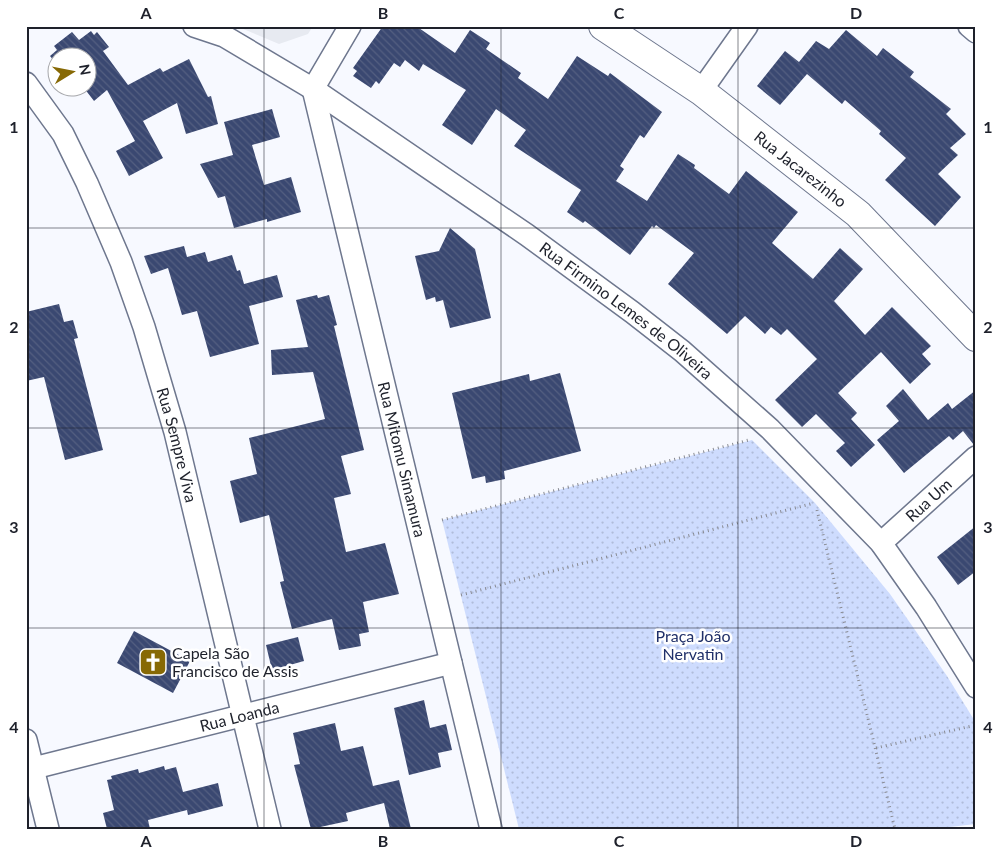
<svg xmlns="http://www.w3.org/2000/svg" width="1002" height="855" font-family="Lato,sans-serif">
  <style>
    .built { fill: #e7eaf1 }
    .park { fill: url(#park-dots) }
    .building { fill: url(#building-back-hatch) }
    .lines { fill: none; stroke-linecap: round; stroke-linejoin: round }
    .street-casing { stroke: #6e778e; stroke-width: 24 }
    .secondary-casing { stroke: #6e778e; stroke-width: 30 }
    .path { stroke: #888a92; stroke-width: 3; stroke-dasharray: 1 4; stroke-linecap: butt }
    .street { stroke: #fff; stroke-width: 21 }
    .secondary { stroke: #fff; stroke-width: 28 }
    .grid { fill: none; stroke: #1e212b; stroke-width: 1; stroke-opacity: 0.55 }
    .labels { text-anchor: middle; stroke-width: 5; stroke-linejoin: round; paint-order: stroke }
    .street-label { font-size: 16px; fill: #1e212b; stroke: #fff }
    .park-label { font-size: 16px; fill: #203069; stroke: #fff }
    .poi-label { font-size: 16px; fill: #1e212b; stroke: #fff; text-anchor: start }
    .neatline { fill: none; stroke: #1e212b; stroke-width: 2 }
    .grid-label { font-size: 16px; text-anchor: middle; font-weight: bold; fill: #1e212b }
  </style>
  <defs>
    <pattern id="park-dots" width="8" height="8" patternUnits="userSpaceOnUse" patternTransform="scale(1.25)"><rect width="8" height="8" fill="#cedcfe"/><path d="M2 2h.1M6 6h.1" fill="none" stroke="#b0bcda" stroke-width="1.8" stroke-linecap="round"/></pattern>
    <pattern id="building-back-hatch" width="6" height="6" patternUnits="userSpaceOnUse" patternTransform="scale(1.25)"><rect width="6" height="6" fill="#3a4871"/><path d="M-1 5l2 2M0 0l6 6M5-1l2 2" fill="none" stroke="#545f81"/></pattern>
  </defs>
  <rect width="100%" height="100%" fill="#f7f9ff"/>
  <!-- built -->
  <path class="built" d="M236 26H313L308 34 279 44Z"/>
  <!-- park -->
  <path class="park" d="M752 440 815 503 890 594 947 676 976 723V824L932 829H519L442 520Z"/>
  <!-- building -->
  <g class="building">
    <path d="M383 26H416L455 53 470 30 490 43 486 49 521 73 518 78 548 99 577 56 608 76 610 73 662 112 644 138 640 135 620 166 624 169 616 181 647 201 678 154 695 165 694 168 729 194 746 171 798 212 772 243 813 279 840 248 863 269 834 301 865 335 892 307 931 346 922 354 931 364 910 384 881 352 838 393 857 413 851 419 875 445 851 467 836 451 845 443 816 414 802 427 775 400 817 359 787 329 781 335 771 327 765 334 745 316 727 334 668 284 694 253 656 225 654 228 652 226 630 255 585 221 583 223 567 212 581 190 514 146 526 130 496 109 472 145 442 125 466 90 423 64 419 71 405 60 400 67 394 63 379 84 376 81 371 88 353 76 357 71 353 68Z"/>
    <path d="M846 30 877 56 883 48 914 72 910 77 951 109 946 114 966 134 950 148 958 155 938 174 961 197 935 226 885 180 906 158 879 134 881 131 845 100 842 104 807 74 780 105 757 86 785 51 799 62 816 41 829 49Z"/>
    <path d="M91 31 94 35 97 32 109 47 103 51 128 85 160 68 163 72 189 59 208 97 211 96 218 124 186 134 177 103 143 121 163 158 129 176 116 151 135 141 107 90 94 101 84 88H88V58H58V66L50 56 57 50 54 46 72 32 79 40Z"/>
    <path d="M272 109 280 137 252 145 264 185 291 177 301 212 267 222V219L234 228 225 196 218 198 200 164 233 155 224 122Z"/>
    <path d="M450 228 475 249 491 318 450 328 443 300 436 302 435 297 426 300 415 256 439 251Z"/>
    <path d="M184 246 187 257 205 252 208 262 232 255 237 271 240 270 244 284 277 275 283 297 249 306 259 344 210 357 197 311 182 315 168 268 151 274 144 256Z"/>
    <path d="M317 295 318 298 329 295 337 325 334 326 364 450 341 456 351 494 334 498 346 552 385 543 399 594 363 602 369 632 359 634 361 646 339 650 332 619 292 629 280 582 284 581 269 515 240 523 230 481 257 474 249 438 325 419 313 372 272 375 271 350 308 347 296 300Z"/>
    <path d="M59 304 64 322 73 320 78 338 74 339 103 450 65 460 44 377 26 381V312Z"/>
    <path d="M560 373 581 451 504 471 505 479 486 483 485 476 472 479 452 393 529 374 530 381Z"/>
    <path d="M903 389 928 420 948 403 952 409 976 390V445H974L963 431 953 440 949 436 904 473 877 440 899 421 886 406Z"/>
    <path d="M976 526V571L958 585 937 557Z"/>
    <path d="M134 631 190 661 173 693 117 663Z"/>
    <path d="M298 637 304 661 272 670 266 645Z"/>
    <path d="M424 700 430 728 446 724 452 750 438 753 441 767 409 775 394 708Z"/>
    <path d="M335 723 341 751 363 746 373 786 399 780 411 829H390L384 803 346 813 348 821 311 829 294 765 300 764 293 733Z"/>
    <path d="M164 766 165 770 176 767 183 792 218 783 223 806 188 815 187 810 148 820 150 829H107L103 813 114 810 107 780 112 779 111 776 138 769 139 773Z"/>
  </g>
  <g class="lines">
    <!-- street casing -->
    <g class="street-casing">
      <g id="street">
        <path id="s1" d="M194 26 224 36 313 89 527 235 632 312 682 351 770 429 881 543 926 607 976 687"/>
        <path id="s2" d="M350 26 313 89 491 829"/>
        <path d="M969 26 976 32"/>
        <path id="s3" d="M26 83 63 134 87 183 121 262 144 327 175 432 270 829"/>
        <path d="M701 91 747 26"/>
        <path id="s4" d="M881 543 976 457"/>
        <path d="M26 740 48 829"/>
        <path id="s5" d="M26 770 451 663"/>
      </g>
    </g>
    <!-- secondary casing -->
    <g class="secondary-casing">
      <g id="secondary">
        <path id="s6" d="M603 26 701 91 858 214 976 337"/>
      </g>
    </g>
    <!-- path -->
    <g class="path">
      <path d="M817 510 895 829"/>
      <path d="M442 520 749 440"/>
      <path d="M461 595 814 503"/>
      <path d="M876 748 976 725"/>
    </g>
    <!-- street -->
    <use href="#street" class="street"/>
    <!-- secondary -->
    <use href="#secondary" class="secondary"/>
  </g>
  <!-- grid -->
  <path class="grid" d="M264 26V829M501 26V829M738 26V829M26 228H976M26 428H976M26 628H976"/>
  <!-- icons -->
  <defs>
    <g id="church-square" transform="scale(1.4375)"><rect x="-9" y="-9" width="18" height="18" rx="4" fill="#876905" stroke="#fff"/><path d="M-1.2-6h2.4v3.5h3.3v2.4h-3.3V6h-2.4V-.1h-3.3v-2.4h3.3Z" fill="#fff"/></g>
  </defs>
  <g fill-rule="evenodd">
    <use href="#church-square" x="153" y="662"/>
  </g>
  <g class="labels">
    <!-- street labels -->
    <g class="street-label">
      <text dy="6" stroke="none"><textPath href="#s6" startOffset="244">Rua Jacarezinho</textPath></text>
      <text dy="6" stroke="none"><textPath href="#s1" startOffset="519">Rua Firmino Lemes de Oliveira</textPath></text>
      <text dy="6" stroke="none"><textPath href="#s3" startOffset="395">Rua Sempre Viva</textPath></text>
      <text dy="6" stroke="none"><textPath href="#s2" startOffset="454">Rua Mitomu Simamura</textPath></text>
      <text dy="6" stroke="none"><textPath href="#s4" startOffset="64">Rua Um</textPath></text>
      <text dy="6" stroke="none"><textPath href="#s5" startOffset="220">Rua Loanda</textPath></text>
    </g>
    <!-- park labels -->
    <g class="park-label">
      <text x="693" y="642">Praça João<tspan x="693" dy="18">Nervatin</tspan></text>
    </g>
    <!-- poi labels -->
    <g class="poi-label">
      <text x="172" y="659">Capela São<tspan x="172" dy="18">Francisco de Assis</tspan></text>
    </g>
  </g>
  <!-- border -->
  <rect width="1002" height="855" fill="none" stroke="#ffffff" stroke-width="55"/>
  <!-- north arrow -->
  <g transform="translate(72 72) rotate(80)"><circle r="24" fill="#ffffff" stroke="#a5a6aa"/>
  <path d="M0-4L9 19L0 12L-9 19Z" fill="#876905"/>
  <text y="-8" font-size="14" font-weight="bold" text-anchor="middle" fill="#1e212b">N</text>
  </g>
  <rect x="28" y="28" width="946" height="800" class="neatline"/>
  <g class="grid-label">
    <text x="146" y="19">A</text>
    <text x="383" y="19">B</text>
    <text x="619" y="19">C</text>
    <text x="856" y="19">D</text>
    <text x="14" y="133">1</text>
    <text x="988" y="133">1</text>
    <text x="14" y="333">2</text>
    <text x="988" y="333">2</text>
    <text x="14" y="533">3</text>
    <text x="988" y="533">3</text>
    <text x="14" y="733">4</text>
    <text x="988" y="733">4</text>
    <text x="146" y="847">A</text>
    <text x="383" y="847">B</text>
    <text x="619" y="847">C</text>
    <text x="856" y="847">D</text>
  </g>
</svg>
